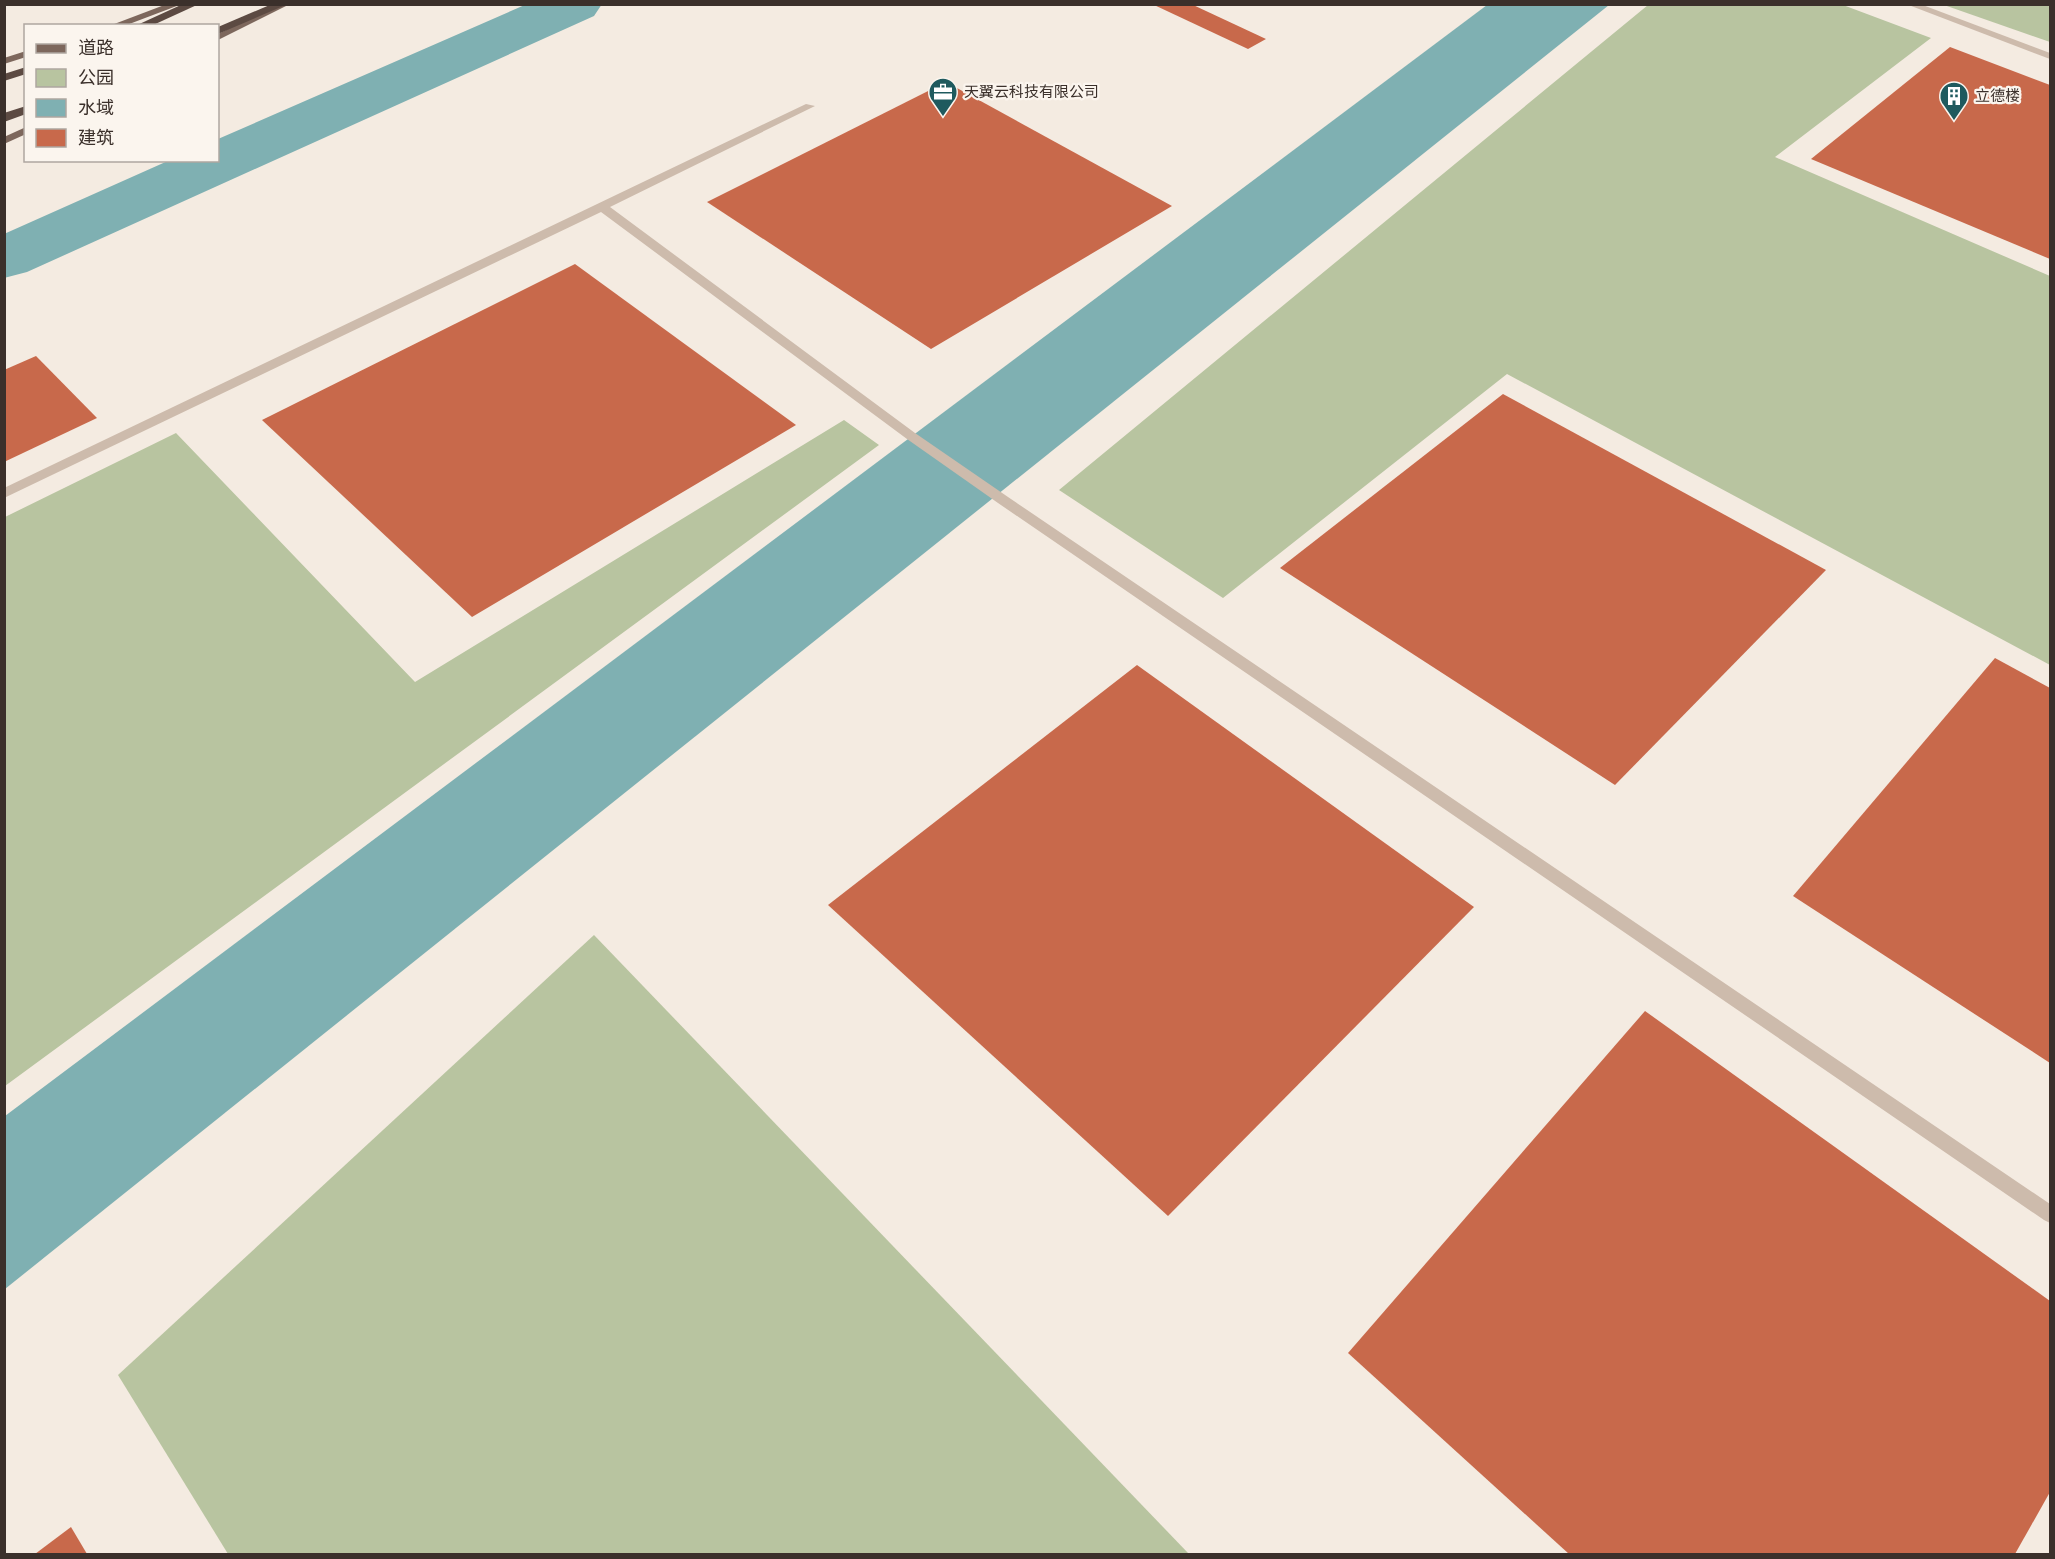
<svg xmlns="http://www.w3.org/2000/svg" width="2055" height="1559" font-family="'Fira Sans Condensed','Noto Sans SC',sans-serif">
  <style>
    .green { fill: #b8c4a0 }
    .water { fill: #7fb0b2 }
    .lines { fill: none; stroke-linecap: round; stroke-linejoin: round }
    .river { fill: #7fb0b2; fill-rule: evenodd }
    .building { fill: #c8694b }
    .lane { fill: #cdbbac; fill-rule: evenodd }
    .primary { fill: #7d675c; fill-rule: evenodd }
    .highway { fill: #5c4a42; fill-rule: evenodd }
    .labels { text-anchor: middle; stroke-width: 4.5; stroke-linejoin: round; paint-order: stroke }
    .far-poi-label { font-size: 15px; fill: #3b302b; stroke: #fbf5ee; text-anchor: start }
  </style>
  <rect width="100%" height="100%" fill="#f4ebe1"/>
  <!-- green -->
  <g class="green">
    <path d="M1648 5H1843L1931 38 1775 157 2050 276V665L1507 374 1223 598 1059 490Z"/>
    <path d="M1944 5H2050V42Z"/>
    <path d="M844 420 879 445 5 1086V517L176 433 415 682Z"/>
    <path d="M594 935 1189 1554H228L118 1375Z"/>
  </g>
  <!-- water -->
  <path class="water" d="M1487 5H1609L5 1289V1116Z"/>
  <g class="lines">
    <!-- river -->
    <path class="river" d="M527 4H602L594 16 27 272 4 278V234L170 160H218V139Z"/>
  </g>
  <!-- building -->
  <g class="building">
    <path d="M1152 4H1191L1266 39 1248 49Z"/>
    <path d="M1950 47 2050 85V259L1811 159Z"/>
    <path d="M946 82 1172 206 931 349 707 202Z"/>
    <path d="M575 264 796 425 472 617 262 420Z"/>
    <path d="M36 356 97 418 4 462V370Z"/>
    <path d="M1503 394 1826 570 1615 785 1280 568Z"/>
    <path d="M1995 658 2050 688V1063L1793 896Z"/>
    <path d="M1137 665 1474 907 1168 1216 828 905Z"/>
    <path d="M1645 1011 2050 1301V1492L2015 1554H1569L1348 1353Z"/>
    <path d="M71 1527 87 1554H35Z"/>
  </g>
  <g class="lines">
    <!-- lane -->
    <g class="lane">
      <path d="M1906 4H1920L2050 53V59Z"/>
      <path d="M806 104 815 106 610 207 915 433 1008 497 2050 1204V1223L2044 1220 998 503 907 439 601 212 4 498V488Z"/>
    </g>
    <!-- primary -->
    <g class="primary">
      <path d="M167 4H182L124 26H109Z"/>
      <path d="M278 4H290L218 40V34Z"/>
      <path d="M26 51V57L4 64V58Z"/>
      <path d="M26 127V134L4 144V137Z"/>
    </g>
    <!-- highway -->
    <g class="highway">
      <path d="M183 4H199L151 26H135Z"/>
      <path d="M272 4H288L218 34V27Z"/>
      <path d="M26 67V74L4 81V74Z"/>
      <path d="M26 106V114L4 122V113Z"/>
    </g>
  </g>
  <!-- icons -->
  <defs>
    <g id="office-pin" transform="scale(1.5)"><path d="M0 17L-7.5 6A9.5 9.5 0 1 1 7.5 6Z" fill="#1f5a5e" stroke="#fbf5ee"/><path d="M-6-3h4V-5.5h4V-3h4V5H-6ZM-1-4.5V-3h2v-1.5ZM-6 0V1H6V0Z" fill="#fff"/></g>
    <g id="building-pin" transform="scale(1.5)"><path d="M0 17L-7.5 6A9.5 9.5 0 1 1 7.5 6Z" fill="#1f5a5e" stroke="#fbf5ee"/><path d="M-4-6H4V6H1V3H-1V6H-4ZM-2.5-4.3h1.7v1.8h-1.7ZM.8-4.3h1.7v1.8H.8ZM-2.5-1h1.7V.8h-1.7ZM.8-1h1.7V.8H.8Z" fill="#fff"/></g>
  </defs>
  <g fill-rule="evenodd">
    <use href="#office-pin" x="943" y="92"/>
    <use href="#building-pin" x="1954" y="96"/>
  </g>
  <g class="labels">
    <!-- far-poi labels -->
    <g class="far-poi-label">
      <text x="964" y="97">天翼云科技有限公司</text>
      <text x="1975" y="101">立德楼</text>
    </g>
  </g>
  <!-- border -->
  <rect width="2055" height="1559" fill="none" stroke="#3b302b" stroke-width="12"/>
  <!-- legend -->
  <rect x="24" y="24" width="195" height="138" fill="#fbf5ee" stroke="#aea6a0" stroke-width="1.5"/>
  <rect x="36" y="44" width="30" height="9" fill="#7d675c" stroke="#aea6a0" stroke-width="1.5"/>
  <text x="78" y="54" font-size="18" fill="#3b302b">道路</text>
  <rect x="36" y="69" width="30" height="18" fill="#b8c4a0" stroke="#aea6a0" stroke-width="1.5"/>
  <text x="78" y="84" font-size="18" fill="#3b302b">公园</text>
  <rect x="36" y="99" width="30" height="18" fill="#7fb0b2" stroke="#aea6a0" stroke-width="1.5"/>
  <text x="78" y="114" font-size="18" fill="#3b302b">水域</text>
  <rect x="36" y="129" width="30" height="18" fill="#c8694b" stroke="#aea6a0" stroke-width="1.5"/>
  <text x="78" y="144" font-size="18" fill="#3b302b">建筑</text>
</svg>
